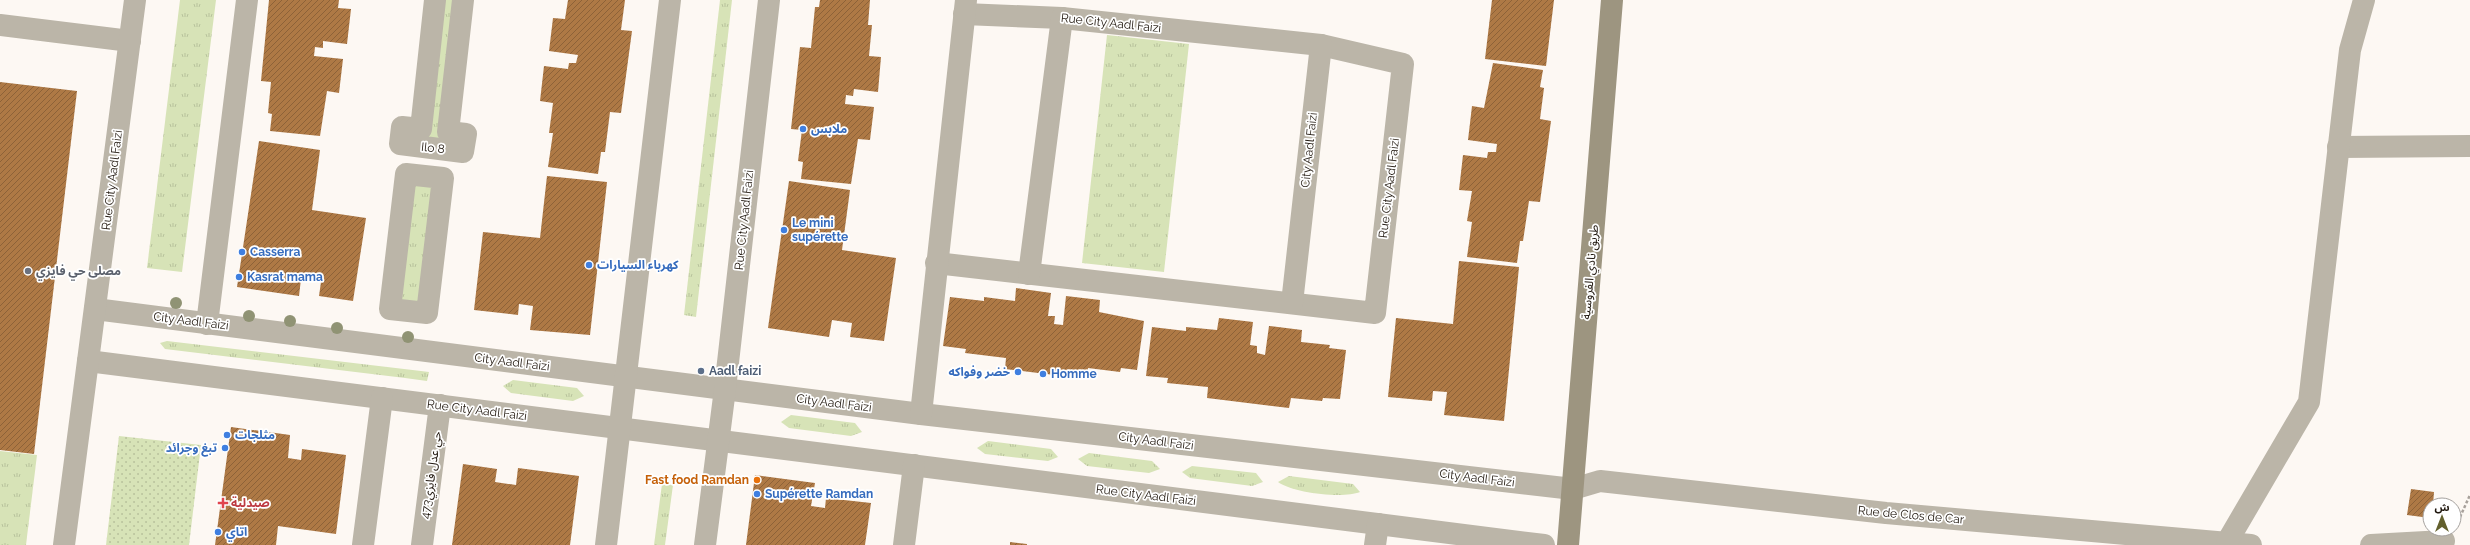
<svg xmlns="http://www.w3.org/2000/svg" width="2470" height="545" font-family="Raleway,'Noto Sans Arabic',sans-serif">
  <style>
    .grass { fill: url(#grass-tufts) }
    .park { fill: url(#park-dots) }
    .building { fill: url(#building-hatch) }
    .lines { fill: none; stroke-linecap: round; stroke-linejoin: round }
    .path { stroke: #a8a19b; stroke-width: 2.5; stroke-dasharray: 3 2; stroke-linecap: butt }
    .street { stroke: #bbb5a8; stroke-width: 22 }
    .secondary { stroke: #9d9580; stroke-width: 22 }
    .tree { fill: #909374 }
    .shop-dot { fill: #3f7fe0; stroke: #fff; stroke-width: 1.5 }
    .worship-dot { fill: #6b7280; stroke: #fff; stroke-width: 1.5 }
    .service-dot { fill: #5c6f8a; stroke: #fff; stroke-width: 1.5 }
    .food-dot { fill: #e8710a; stroke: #fff; stroke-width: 1.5 }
    .health-dot { fill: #e0444e; stroke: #fff; stroke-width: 1.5 }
    .labels { text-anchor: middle; stroke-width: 3.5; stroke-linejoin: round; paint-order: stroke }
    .street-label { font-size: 12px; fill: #1e150c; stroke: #fff }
    .shop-label { font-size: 12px; font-weight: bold; fill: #366cbe; stroke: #fff; text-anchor: start }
    .worship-label { font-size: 12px; font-weight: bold; fill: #5b616d; stroke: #fff; text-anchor: start }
    .service-label { font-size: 12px; font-weight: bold; fill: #4e5e75; stroke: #fff; text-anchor: start }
    .food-label { font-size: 12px; font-weight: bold; fill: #c56008; stroke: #fff; text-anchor: end }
    .health-label { font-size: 12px; font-weight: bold; fill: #be3a42; stroke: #fff; text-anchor: start }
  </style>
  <defs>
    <pattern id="grass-tufts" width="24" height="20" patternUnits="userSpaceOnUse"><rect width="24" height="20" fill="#d7e3b7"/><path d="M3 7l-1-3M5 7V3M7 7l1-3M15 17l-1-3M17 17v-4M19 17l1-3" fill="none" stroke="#b8c29c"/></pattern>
    <pattern id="park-dots" width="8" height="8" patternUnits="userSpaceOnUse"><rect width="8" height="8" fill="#d7e3b7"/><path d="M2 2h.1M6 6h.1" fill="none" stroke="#b8c29c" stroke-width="1.8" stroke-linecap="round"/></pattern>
    <pattern id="building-hatch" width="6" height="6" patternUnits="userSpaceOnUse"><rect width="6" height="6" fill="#ae7945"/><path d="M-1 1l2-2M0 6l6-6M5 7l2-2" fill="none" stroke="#8d6238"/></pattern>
  </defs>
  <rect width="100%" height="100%" fill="#fdf8f3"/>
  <!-- grass -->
  <g class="grass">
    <path d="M180 0H216L182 272 147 268Z"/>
    <path d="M441 0H458L459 146 407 133 425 134Z"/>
    <path d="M720 0H732L696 317 684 315Z"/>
    <path d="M1107 35 1189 44 1164 272 1082 263Z"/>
    <path d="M413 181 435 184 421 303 399 300Z"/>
    <path d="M167 341 421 371 429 372 427 381 405 378 165 349 160 343Z"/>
    <path d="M513 380 577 388 584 396 573 401 511 393 503 386Z"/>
    <path d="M791 415 855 423 862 432 851 436 789 428 781 422Z"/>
    <path d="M988 441 1051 449 1058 457 1048 461 985 454 977 448Z"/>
    <path d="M0 451 37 455 26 545H0Z"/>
    <path d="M1089 453 1152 461 1160 469 1149 473 1087 466 1078 459Z"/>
    <path d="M1192 466 1256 473 1263 482 1252 486 1190 478 1182 472Z"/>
    <path d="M1289 476 1353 484 1360 492C1343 499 1293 493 1278 482Z"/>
    <path d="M662 484 673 485 665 545H654Z"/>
  </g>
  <!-- park -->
  <path class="park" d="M119 436 201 445 189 545H106Z"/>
  <!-- building -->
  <g class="building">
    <path d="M269 0H339L338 8 351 9 347 44 323 41V48L315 47 314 56 343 59 339 93 327 91 320 136 270 131 272 114 268 113 271 82 261 81Z"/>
    <path d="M568 0H625L621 30 632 31 621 113 610 112 605 152H601L598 174 548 167 553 133H549L553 103 540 101 544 66 568 69 569 63H576L578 55 549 51 553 18 565 19Z"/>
    <path d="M820 0H870L868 25H872L869 56 881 57 878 92 854 89 853 96 846 95 845 104 874 107 870 140 858 139 851 184 801 179 803 162 798 161 802 130 791 129 800 47 811 48 815 7H819Z"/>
    <path d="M1492 0H1554L1546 66 1485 59Z"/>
    <path d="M1493 63 1543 70 1540 87 1544 88 1540 119 1551 121 1540 202 1529 201 1523 241H1520L1517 263 1467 257 1472 222 1467 221 1472 191 1459 190 1463 155 1487 158 1488 152H1496L1497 144 1468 140 1472 106 1484 108Z"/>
    <path d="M0 82 77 91 34 454 0 450Z"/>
    <path d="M259 141 320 150 312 210 366 218 353 301 319 296 321 282 301 279 299 296 237 287Z"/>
    <path d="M547 176 607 182 590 335 530 330 533 306 519 304 518 315 474 310 483 232 540 238Z"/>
    <path d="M789 181 850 190 842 250 896 258 884 341 850 337 852 323 832 320 829 337 768 328Z"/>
    <path d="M1459 261 1519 267 1504 421 1444 415 1447 392 1433 391 1432 401 1388 397 1396 318 1453 324Z"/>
    <path d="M1016 288 1051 293 1048 316H1055L1054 324 1063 325 1066 296 1100 300 1099 312 1144 321 1137 370 1121 368 1120 372 1088 368 1087 379 1005 369 1006 358 965 353 966 349 943 346 950 297 984 301V297L1015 301Z"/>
    <path d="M1219 318 1253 322 1250 345 1257 346V353L1265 355 1269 326 1302 330 1301 342 1330 345 1329 348 1346 350 1340 399 1323 398 1322 401 1291 398 1289 408 1207 398 1208 387 1167 383 1168 378 1146 376 1152 327 1186 331V327L1217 330Z"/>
    <path d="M231 427 290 435 288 458 301 460 302 449 346 455 336 534 278 526 276 545H215Z"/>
    <path d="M463 464 497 469 495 482 516 485 518 468 579 476 570 545H452Z"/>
    <path d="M755 475 815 483 811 506 825 508 826 498 871 503 865 545H746Z"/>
    <path d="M2411 489 2434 492 2433 505H2430V518L2407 515Z"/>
    <path d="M1010 542 1027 544V545H1010Z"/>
  </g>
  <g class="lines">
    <!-- path -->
    <path class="path" d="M2460 517 2470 495"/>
    <!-- street -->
    <g class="street">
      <path d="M435 0 421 129 402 127 400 144 463 152 466 134 448 132 463 0"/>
      <path d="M0 25 130 41"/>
      <path d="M2338 147 2470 146"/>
      <path d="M406 174 443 178 427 313 390 309Z"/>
      <path d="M936 263 1375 313 1403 64 1321 45 1062 18 964 14"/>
      <path d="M1029 274 1062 18"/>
      <path d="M1292 303 1321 45"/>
      <path d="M95 309 921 414 1573 489 1600 481 1886 513 2251 545"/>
      <path d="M207 324 247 0"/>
      <path d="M88 361 1544 545"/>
      <path d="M921 414 966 0"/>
      <path d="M2227 542 2309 402 2350 50 2364 0"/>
      <path d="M64 545 135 0"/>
      <path d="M363 545 382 398"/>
      <path d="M422 545 440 405"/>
      <path d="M606 545 670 0"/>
      <path d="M705 545 725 389 769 0"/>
      <path d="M904 545 914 465"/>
      <path d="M1375 545 1378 524"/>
      <path d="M2371 545 2444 541"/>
    </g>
    <!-- secondary -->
    <path class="secondary" d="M1568 545 1612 0"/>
  </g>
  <!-- trees -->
  <g class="tree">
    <circle cx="176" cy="303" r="6"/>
    <circle cx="249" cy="316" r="6"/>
    <circle cx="290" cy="321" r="6"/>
    <circle cx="337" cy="328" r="6"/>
    <circle cx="408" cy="337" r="6"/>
  </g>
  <!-- markers -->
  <g class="shop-dot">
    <circle cx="803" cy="129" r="4"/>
    <circle cx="784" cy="230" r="4"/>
    <circle cx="242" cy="252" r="4"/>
    <circle cx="589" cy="265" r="4"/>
    <circle cx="239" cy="277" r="4"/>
    <circle cx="1018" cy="372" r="4"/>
    <circle cx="1043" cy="374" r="4"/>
    <circle cx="227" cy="435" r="4"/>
    <circle cx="225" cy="448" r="4"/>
    <circle cx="757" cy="494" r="4"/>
    <circle cx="218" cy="532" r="4"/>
  </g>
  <circle class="worship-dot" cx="28" cy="271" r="4"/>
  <circle class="service-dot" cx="701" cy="371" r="4"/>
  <circle class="food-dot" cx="757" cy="480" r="4"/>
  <path class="health-dot" d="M221 497h4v4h4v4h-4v4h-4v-4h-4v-4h4z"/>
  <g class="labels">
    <!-- street labels -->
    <g class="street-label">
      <text transform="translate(1111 23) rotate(6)" y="4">Rue City Aadl Faizi</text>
      <text transform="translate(433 148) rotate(6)" y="4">Ilo 8</text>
      <text transform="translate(1309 150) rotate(-84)" y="4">City Aadl Faizi</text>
      <text transform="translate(112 180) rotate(-83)" y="4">Rue City Aadl Faizi</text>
      <text transform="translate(1389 188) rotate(-83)" y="4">Rue City Aadl Faizi</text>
      <text transform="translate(744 220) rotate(-84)" y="4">Rue City Aadl Faizi</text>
      <text transform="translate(1590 272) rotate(-85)" y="4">طريق نادي الفروسية</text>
      <text transform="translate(191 321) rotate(7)" y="4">City Aadl Faizi</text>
      <text transform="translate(512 362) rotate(7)" y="4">City Aadl Faizi</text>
      <text transform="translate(834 403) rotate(7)" y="4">City Aadl Faizi</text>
      <text transform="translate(477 410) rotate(7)" y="4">Rue City Aadl Faizi</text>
      <text transform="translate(1156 441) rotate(7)" y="4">City Aadl Faizi</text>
      <text transform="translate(431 475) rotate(-82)" y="4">473حي عدل فايزي</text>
      <text transform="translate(1477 478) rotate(7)" y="4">City Aadl Faizi</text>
      <text transform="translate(1146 495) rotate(7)" y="4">Rue City Aadl Faizi</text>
      <text transform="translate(1911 515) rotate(5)" y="4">Rue de Clos de Car</text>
    </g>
    <!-- shop labels -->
    <g class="shop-label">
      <text x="811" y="133">ملابس</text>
      <text x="792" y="227">Le mini<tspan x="792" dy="14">supérette</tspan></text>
      <text x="250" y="256">Casserra</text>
      <text x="597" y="269">كهرباء السيارات</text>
      <text x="247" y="281">Kasrat mama</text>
      <text x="1010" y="376" text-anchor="end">خضر وفواكه</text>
      <text x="1051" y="378">Homme</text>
      <text x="235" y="439">مثلجات</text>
      <text x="217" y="452" text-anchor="end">تبغ وجرائد</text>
      <text x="765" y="498">Supérette Ramdan</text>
      <text x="226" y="536">اتاي</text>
    </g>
    <!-- worship labels -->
    <g class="worship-label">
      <text x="36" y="275">مصلى حي فايزي</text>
    </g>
    <!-- service labels -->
    <g class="service-label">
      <text x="709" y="375">Aadl faizi</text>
    </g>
    <!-- food labels -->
    <g class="food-label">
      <text x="749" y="484">Fast food Ramdan</text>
    </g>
    <!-- health labels -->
    <g class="health-label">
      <text x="231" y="507">صيدلية</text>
    </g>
  </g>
  <!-- north arrow -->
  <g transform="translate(2442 517)"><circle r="19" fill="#ffffff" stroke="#a5a19e"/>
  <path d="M0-3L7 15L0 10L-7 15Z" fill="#63602d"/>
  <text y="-6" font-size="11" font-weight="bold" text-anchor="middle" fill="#1e150c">ش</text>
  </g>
</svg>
